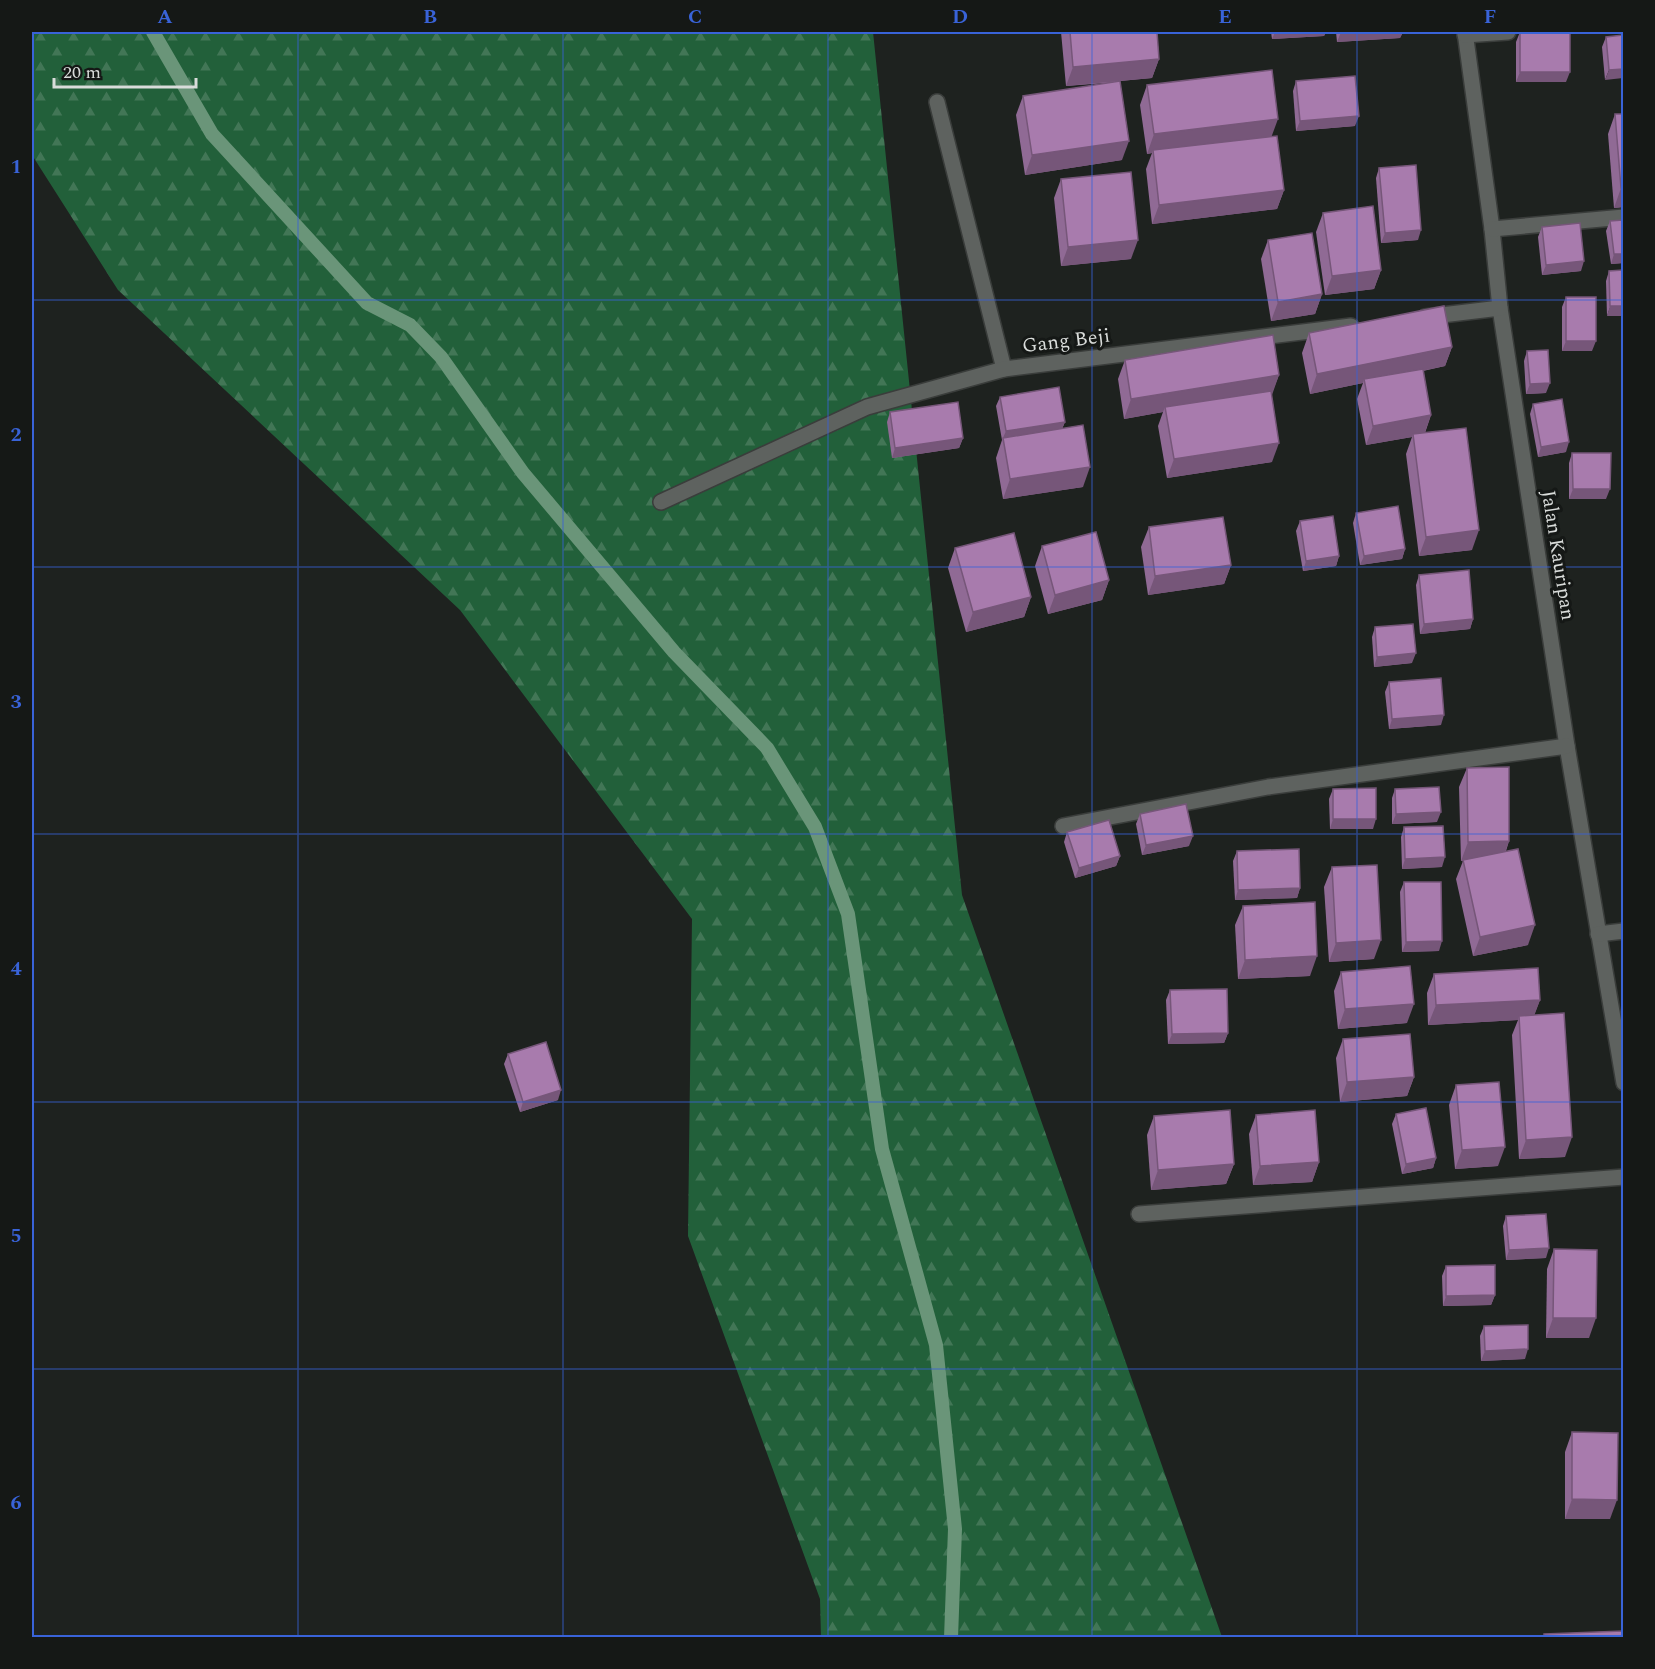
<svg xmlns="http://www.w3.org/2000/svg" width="1655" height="1669" font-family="Spectral,serif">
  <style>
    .forest { fill: url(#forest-firs) }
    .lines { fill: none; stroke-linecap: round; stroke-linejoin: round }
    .stream { stroke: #6a9579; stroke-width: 14 }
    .street-casing { stroke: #3a3d3b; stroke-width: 18 }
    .street { stroke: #5e625f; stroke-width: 15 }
    .wall { fill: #906a95 }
    .shaded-wall { fill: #765679 }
    .building { fill: #a87bad; stroke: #765679; stroke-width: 1.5 }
    .grid { fill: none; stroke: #3963d8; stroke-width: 1.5; stroke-opacity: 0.55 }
    .labels { text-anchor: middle; stroke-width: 6; stroke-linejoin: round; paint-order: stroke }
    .street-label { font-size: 20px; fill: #d9dcda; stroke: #151816 }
    .neatline { fill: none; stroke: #3963d8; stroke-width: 2 }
    .grid-label { font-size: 20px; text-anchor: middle; font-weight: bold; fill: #3963d8 }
  </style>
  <defs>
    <pattern id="forest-firs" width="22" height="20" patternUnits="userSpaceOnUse" patternTransform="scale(1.5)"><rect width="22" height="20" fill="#22603a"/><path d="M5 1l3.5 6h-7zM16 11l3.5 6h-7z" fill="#427656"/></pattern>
  </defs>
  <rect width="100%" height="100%" fill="#1e221f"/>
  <!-- forest -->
  <path class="forest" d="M32 32H873L962 895 1222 1637H821L820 1599 688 1236 692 919 460 610 118 290 32 155Z"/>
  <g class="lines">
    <!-- stream -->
    <path class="stream" d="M153 32 212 134 367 303 410 325 441 357 523 473 674 652 767 748 815 827 848 914 882 1149 936 1345 955 1529 951 1638"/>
    <!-- street casing -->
    <g class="street-casing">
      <g id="street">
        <path d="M1465 32 1492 229 1500 308 1567 746 1624 1083"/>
        <path d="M1465 35 1508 32"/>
        <path d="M937 102 1004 369"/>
        <path d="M1492 229 1624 217"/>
        <path d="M1425 317 1500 308"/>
        <path d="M661 502 867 407 1004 369 1351 326"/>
        <path d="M1063 826 1268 787 1567 746"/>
        <path d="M1598 934 1624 931"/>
        <path d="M1139 1214 1624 1177"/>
      </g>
    </g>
    <!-- street -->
    <use href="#street" class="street"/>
  </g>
  <!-- wall -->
  <g class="wall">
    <path d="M1061 32H1157L1159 59 1152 78 1120 81 1122 160 1025 175 1016 115 1023 96 1119 82 1066 86Z"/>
    <path d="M1271 32H1326L1324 36 1272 39Z"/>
    <path d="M1336 32H1403L1400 38 1337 42Z"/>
    <path d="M1520 32 1566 82H1516V42Z"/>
    <path d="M1623 35 1605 80 1602 47 1606 37Z"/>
    <path d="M1296 81 1355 126 1296 131 1293 91Z"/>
    <path d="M1147 85 1271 137 1284 190 1277 209 1152 224 1146 169 1152 153 1147 154 1140 105Z"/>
    <path d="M1615 114H1623V207L1614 208 1608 134Z"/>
    <path d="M1379 168 1418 240 1381 243 1376 178Z"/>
    <path d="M1061 179 1131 259 1061 266 1054 198Z"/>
    <path d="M1323 213 1381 270 1374 289 1325 295 1316 232Z"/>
    <path d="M1610 221 1623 263 1611 264 1606 231Z"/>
    <path d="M1542 227 1581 271 1542 275 1538 237Z"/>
    <path d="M1268 240 1322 294 1315 314 1271 321 1261 259Z"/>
    <path d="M1623 270 1607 316 1606 281 1609 271Z"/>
    <path d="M1566 297 1592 351H1562V307Z"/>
    <path d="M1309 333 1452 347 1445 366 1423 371 1431 415 1425 433 1472 550 1419 556 1406 454 1412 437 1366 445 1357 399 1363 383 1310 394 1302 353Z"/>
    <path d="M1527 351 1546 393 1526 394 1524 361Z"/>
    <path d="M1125 360 1279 375 1271 395 1272 462 1167 478 1158 426 1163 412 1124 419 1118 379Z"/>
    <path d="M1000 397 1065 422 1062 429 1083 487 1003 499 996 458 1002 440 996 406Z"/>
    <path d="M1533 404 1566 452 1538 457 1530 414Z"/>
    <path d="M890 412 963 438 959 448 892 458 887 422Z"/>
    <path d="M1572 453 1606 499H1569V463Z"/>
    <path d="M1356 513 1405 549 1402 559 1360 565 1353 523Z"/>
    <path d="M1300 521 1339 556 1336 566 1303 571 1296 531Z"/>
    <path d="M1149 527 1231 565 1224 584 1148 595 1141 547Z"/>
    <path d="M1042 546 1109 580 1102 600 1048 614 1035 566Z"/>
    <path d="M955 548 1031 597 1024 617 966 632 948 568Z"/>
    <path d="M1419 575 1473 619 1470 629 1420 634 1416 585Z"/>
    <path d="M1375 627 1412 663 1374 667 1372 637Z"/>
    <path d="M1389 682 1441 725 1389 729 1385 692Z"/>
    <path d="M1467 768 1509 841 1506 851 1528 945 1473 956 1456 879 1463 861H1461L1459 787Z"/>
    <path d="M1333 789 1373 829H1330L1329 799Z"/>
    <path d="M1395 789 1437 822 1392 824V798Z"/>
    <path d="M1140 814 1189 846 1142 855 1136 824Z"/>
    <path d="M1404 827 1442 867 1402 869 1401 837Z"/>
    <path d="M1067 832 1120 856 1116 866 1075 878 1064 842Z"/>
    <path d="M1237 851 1300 888 1297 898 1235 900 1233 861Z"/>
    <path d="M1332 867 1374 959 1329 962 1324 887Z"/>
    <path d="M1404 882 1439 951 1402 952 1400 892Z"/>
    <path d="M1243 906 1310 976 1238 979 1235 925Z"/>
    <path d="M1341 972 1407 1023 1338 1029 1334 991Z"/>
    <path d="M1434 974 1540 1000 1534 1015 1565 1157 1519 1159 1512 1035 1518 1020 1428 1025 1427 993Z"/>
    <path d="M1170 990 1228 1033 1224 1043 1168 1044 1166 1000Z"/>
    <path d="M1343 1039 1414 1077 1407 1096 1340 1102 1336 1058Z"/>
    <path d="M508 1054 558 1100 520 1112 504 1064Z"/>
    <path d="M1456 1085 1498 1166 1455 1169 1449 1105Z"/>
    <path d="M1396 1114 1436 1158 1433 1168 1402 1174 1392 1124Z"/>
    <path d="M1256 1115 1319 1162 1312 1182 1253 1185 1249 1134Z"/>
    <path d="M1154 1116 1234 1164 1226 1184 1151 1190 1147 1135Z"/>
    <path d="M1506 1216 1546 1258 1506 1260 1503 1226Z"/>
    <path d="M1554 1249 1589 1338H1546L1547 1269Z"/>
    <path d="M1446 1266 1495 1295 1491 1305 1443 1306 1442 1276Z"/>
    <path d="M1484 1326 1525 1359 1481 1361 1480 1336Z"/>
    <path d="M1572 1432 1610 1519H1565V1452Z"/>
  </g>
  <!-- shaded-wall -->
  <g class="shaded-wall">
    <path d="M1275 32H1326L1324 36 1272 39Z"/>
    <path d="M1341 32H1403L1400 38 1337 42Z"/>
    <path d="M1159 59 1152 78 1066 86 1073 67Z"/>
    <path d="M1623 69V78L1605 80 1609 70Z"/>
    <path d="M1520 72H1570L1566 82H1516Z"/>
    <path d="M1359 116 1355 126 1296 131 1300 121Z"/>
    <path d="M1278 119 1271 138 1153 150 1152 153 1147 154 1154 134Z"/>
    <path d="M1129 141 1122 160 1025 175 1032 155Z"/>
    <path d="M1621 188H1623V207L1614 208Z"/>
    <path d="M1284 190 1277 209 1152 224 1159 205Z"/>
    <path d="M1421 230 1418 240 1381 243 1385 233Z"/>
    <path d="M1138 240 1131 259 1061 266 1068 247Z"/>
    <path d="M1614 254H1623V263L1611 264Z"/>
    <path d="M1584 261 1581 271 1542 275 1546 265Z"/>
    <path d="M1381 270 1374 289 1325 295 1332 276Z"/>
    <path d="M1322 294 1315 314 1271 321 1278 302Z"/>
    <path d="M1610 306H1623V316H1607Z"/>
    <path d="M1566 341H1596L1592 351H1562Z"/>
    <path d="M1452 347 1445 366 1365 383 1364 379 1363 383 1310 394 1317 374Z"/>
    <path d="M1279 375 1272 395 1166 412 1165 407 1163 412 1124 419 1131 399Z"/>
    <path d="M1550 383 1546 393 1526 394 1530 384Z"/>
    <path d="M1431 415 1424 435 1413 434 1412 437 1366 445 1373 426Z"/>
    <path d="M1065 422 1061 431 1003 438 1002 440 1006 431Z"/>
    <path d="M963 438 959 448 892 458 895 448Z"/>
    <path d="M1569 442 1566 452 1538 457 1541 447Z"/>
    <path d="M1279 443 1272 462 1167 478 1174 459Z"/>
    <path d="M1090 467 1083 487 1003 499 1010 479Z"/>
    <path d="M1573 489H1610L1606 499H1569Z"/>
    <path d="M1479 530 1472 550 1419 556 1426 537Z"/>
    <path d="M1405 549 1402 559 1360 565 1364 556Z"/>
    <path d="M1339 556 1336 566 1303 571 1306 561Z"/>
    <path d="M1231 565 1224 584 1148 595 1155 576Z"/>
    <path d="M1109 580 1102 600 1048 614 1055 595Z"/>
    <path d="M1031 597 1024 617 966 632 973 612Z"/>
    <path d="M1473 619 1470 629 1420 634 1424 624Z"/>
    <path d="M1416 653 1412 663 1374 667 1377 657Z"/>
    <path d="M1444 715 1441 725 1389 729 1392 719Z"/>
    <path d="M1441 812 1437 822 1392 824 1396 814Z"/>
    <path d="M1333 819H1376L1373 829H1330Z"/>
    <path d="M1193 836 1189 846 1142 855 1146 845Z"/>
    <path d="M1509 841 1502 861H1461L1468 842Z"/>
    <path d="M1120 856 1116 866 1075 878 1079 868Z"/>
    <path d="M1445 857 1442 867 1402 869 1405 859Z"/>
    <path d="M1300 888 1297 898 1235 900 1238 890Z"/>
    <path d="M1535 925 1528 945 1473 956 1480 937Z"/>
    <path d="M1381 940 1374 959 1329 962 1336 943Z"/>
    <path d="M1442 941 1439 951 1402 952 1406 942Z"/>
    <path d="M1317 956 1310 976 1238 979 1245 960Z"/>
    <path d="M1540 1000 1533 1019 1519 1016 1518 1020 1428 1025 1436 1005Z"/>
    <path d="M1414 1004 1407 1023 1338 1029 1345 1009Z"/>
    <path d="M1228 1033 1224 1043 1168 1044 1172 1034Z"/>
    <path d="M1414 1077 1407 1096 1340 1102 1347 1082Z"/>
    <path d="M561 1090 558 1100 520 1112 523 1102Z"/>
    <path d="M1572 1137 1565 1157 1519 1159 1526 1140Z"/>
    <path d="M1505 1147 1498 1166 1455 1169 1462 1150Z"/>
    <path d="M1436 1158 1433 1168 1402 1174 1406 1164Z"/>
    <path d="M1319 1162 1312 1182 1253 1185 1260 1166Z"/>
    <path d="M1234 1164 1226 1184 1151 1190 1158 1170Z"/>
    <path d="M1549 1248 1546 1258 1506 1260 1509 1250Z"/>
    <path d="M1495 1295 1491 1305 1443 1306 1446 1296Z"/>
    <path d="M1553 1318H1596L1589 1338H1546Z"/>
    <path d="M1528 1349 1525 1359 1481 1361 1485 1351Z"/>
    <path d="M1572 1499 1617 1500 1610 1519H1565Z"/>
  </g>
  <!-- building -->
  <g class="building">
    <path d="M1070 32H1157L1159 59 1073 67Z"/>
    <rect x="1520" y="32" width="50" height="40"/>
    <path d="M1623 35V69L1609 70 1606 37Z"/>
    <path d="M1272 70 1278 119 1154 134 1147 85Z"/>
    <path d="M1355 76 1359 116 1300 121 1296 81Z"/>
    <path d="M1120 81 1129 141 1032 155 1023 96Z"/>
    <path d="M1615 114H1623V188H1621Z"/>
    <path d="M1277 136 1284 190 1159 205 1153 150Z"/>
    <path d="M1416 165 1421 230 1385 233 1379 168Z"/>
    <path d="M1131 172 1138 240 1068 247 1061 179Z"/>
    <path d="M1373 206 1381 270 1332 276 1323 213Z"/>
    <path d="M1623 220V254H1614L1610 221Z"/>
    <path d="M1580 223 1584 261 1546 265 1542 227Z"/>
    <path d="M1312 233 1322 294 1278 302 1268 240Z"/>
    <path d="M1623 270V306H1610L1609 271Z"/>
    <rect x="1566" y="297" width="30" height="44"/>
    <path d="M1444 306 1452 347 1317 374 1309 333Z"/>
    <path d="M1273 335 1279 375 1131 399 1125 360Z"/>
    <path d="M1548 350 1550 383 1530 384 1527 351Z"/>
    <path d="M1423 369 1431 415 1373 426 1364 379Z"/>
    <path d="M1059 387 1065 422 1006 431 1000 397Z"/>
    <path d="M1271 391 1279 443 1174 459 1165 407Z"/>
    <path d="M1562 399 1569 442 1541 447 1533 404Z"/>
    <path d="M958 402 963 438 895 448 890 412Z"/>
    <path d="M1083 425 1090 467 1010 479 1003 438Z"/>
    <path d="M1466 428 1479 530 1426 537 1413 434Z"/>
    <path d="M1572 453H1611L1610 489H1573Z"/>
    <path d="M1398 506 1405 549 1364 556 1356 513Z"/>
    <path d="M1333 516 1339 556 1306 561 1300 521Z"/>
    <path d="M1223 517 1231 565 1155 576 1149 527Z"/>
    <path d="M1096 532 1109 580 1055 595 1042 546Z"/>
    <path d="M1014 533 1031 597 973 612 955 548Z"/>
    <path d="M1469 570 1473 619 1424 624 1419 575Z"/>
    <path d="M1413 624 1416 653 1377 657 1375 627Z"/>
    <path d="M1441 678 1444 715 1392 719 1389 682Z"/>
    <path d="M1509 767V841L1468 842 1467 768Z"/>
    <path d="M1439 787 1441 812 1396 814 1395 789Z"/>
    <path d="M1376 788V819H1333V789Z"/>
    <path d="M1186 804 1193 836 1146 845 1140 814Z"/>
    <path d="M1109 820 1120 856 1079 868 1067 832Z"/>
    <path d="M1443 826 1445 857 1405 859 1404 827Z"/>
    <path d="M1299 849 1300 888 1238 890 1237 851Z"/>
    <path d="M1518 849 1535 925 1480 937 1463 860Z"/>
    <path d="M1377 865 1381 940 1336 943 1332 867Z"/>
    <path d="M1404 882H1441L1442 941 1406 942Z"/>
    <path d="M1315 902 1317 956 1245 960 1243 906Z"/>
    <path d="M1410 966 1414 1004 1345 1009 1341 972Z"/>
    <path d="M1538 968 1540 1000 1436 1005 1434 974Z"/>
    <path d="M1227 989 1228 1033 1172 1034 1170 990Z"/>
    <path d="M1564 1013 1572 1137 1526 1140 1519 1016Z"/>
    <path d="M1410 1034 1414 1077 1347 1082 1343 1039Z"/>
    <path d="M546 1042 561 1090 523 1102 508 1054Z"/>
    <path d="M1499 1082 1505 1147 1462 1150 1456 1085Z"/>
    <path d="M1426 1108 1436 1158 1406 1164 1396 1114Z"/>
    <path d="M1230 1110 1234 1164 1158 1170 1154 1116Z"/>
    <path d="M1315 1110 1319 1162 1260 1166 1256 1115Z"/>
    <path d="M1546 1214 1549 1248 1509 1250 1506 1216Z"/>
    <path d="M1554 1249 1597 1250 1596 1318H1553Z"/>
    <path d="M1495 1265V1295L1446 1296V1266Z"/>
    <path d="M1528 1325V1349L1485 1351 1484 1326Z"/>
    <path d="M1572 1432 1618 1433 1617 1500 1572 1499Z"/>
    <path d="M1623 1631V1638H1544V1634Z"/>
  </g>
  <!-- grid -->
  <path class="grid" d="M298 32V1638M563 32V1638M828 32V1638M1092 32V1638M1357 32V1638M32 300H1624M32 567H1624M32 834H1624M32 1102H1624M32 1369H1624"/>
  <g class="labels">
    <!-- street labels -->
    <g class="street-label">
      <text transform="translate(1066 340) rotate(-7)" y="7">Gang Beji</text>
      <text transform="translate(1559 555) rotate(81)" y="7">Jalan Kauripan</text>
    </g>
  </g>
  <!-- border -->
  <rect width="1655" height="1669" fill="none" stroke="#151816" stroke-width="66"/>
  <!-- scale -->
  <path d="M54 78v9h142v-9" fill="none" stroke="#d9dcda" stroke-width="3"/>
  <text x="63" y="78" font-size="18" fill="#d9dcda" stroke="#151816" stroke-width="4.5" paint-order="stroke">20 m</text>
  <rect x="33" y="33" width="1589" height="1603" class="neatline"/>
  <g class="grid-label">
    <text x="165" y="23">A</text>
    <text x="430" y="23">B</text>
    <text x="695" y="23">C</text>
    <text x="960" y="23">D</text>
    <text x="1225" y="23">E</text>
    <text x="1490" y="23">F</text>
    <text x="16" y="173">1</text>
    <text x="16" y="441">2</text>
    <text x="16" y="708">3</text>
    <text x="16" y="975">4</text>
    <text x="16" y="1242">5</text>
    <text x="16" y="1509">6</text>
  </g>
</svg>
